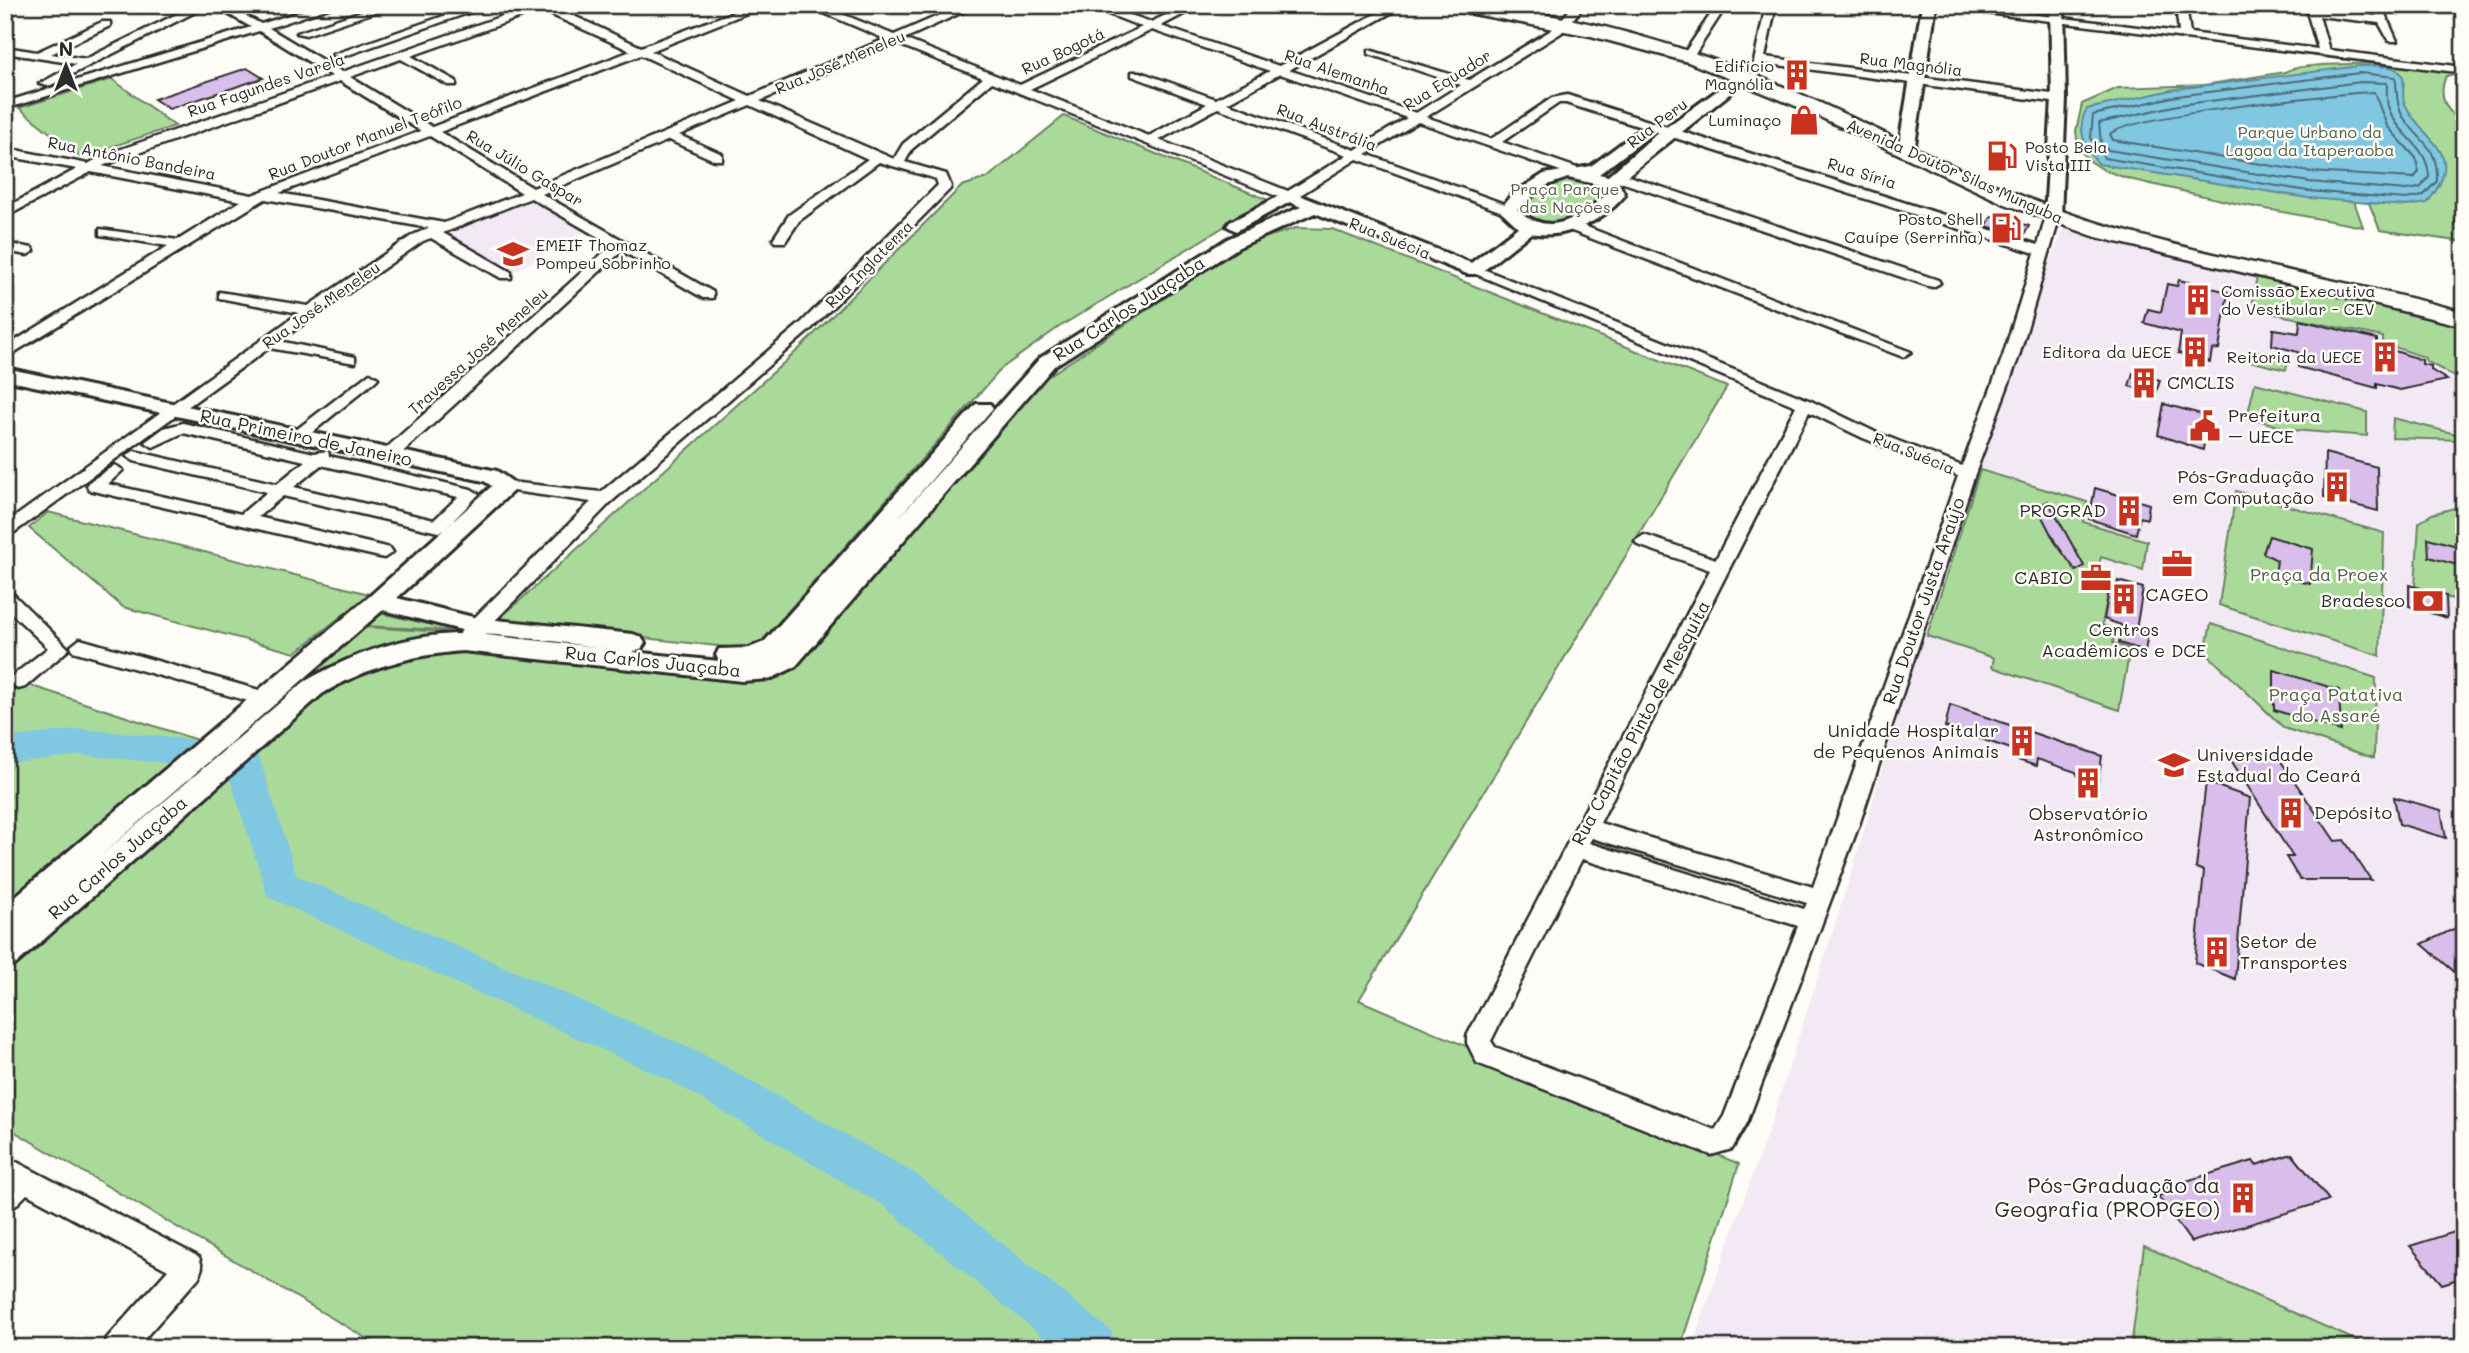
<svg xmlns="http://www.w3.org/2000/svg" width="2469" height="1353" font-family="Mali,sans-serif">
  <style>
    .built { fill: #f2e9f4 }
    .green { fill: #aada9a; stroke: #6a8262; stroke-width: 2 }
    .water { fill: #80c7e1; stroke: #5e8998; stroke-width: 2 }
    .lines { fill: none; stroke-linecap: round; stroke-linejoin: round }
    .shore { stroke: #4d6974; stroke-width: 2 }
    .stream { stroke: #5e8998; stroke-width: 3.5 }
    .river { fill: #80c7e1; fill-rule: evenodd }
    .building { fill: #d9beec; stroke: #2b2b2b; stroke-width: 2 }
    .minor-casing { stroke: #2b2b2b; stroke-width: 5 }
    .tertiary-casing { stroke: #2b2b2b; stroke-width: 6 }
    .primary-casing { stroke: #2b2b2b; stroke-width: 5 }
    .minor { fill: #fdfcf7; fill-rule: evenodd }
    .tertiary { fill: #fdfcf7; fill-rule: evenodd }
    .primary { fill: #fdfcf7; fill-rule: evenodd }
    .labels { text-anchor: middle; stroke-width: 5; stroke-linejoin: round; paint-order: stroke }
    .far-street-label { font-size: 16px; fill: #2b2b2b; stroke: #fdfcf7 }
    .far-poi-label { font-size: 16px; fill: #2b2b2b; stroke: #fdfcf7; text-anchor: end }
    .far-park-label { font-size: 16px; fill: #51604c; stroke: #fdfcf7 }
    .street-label { font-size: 18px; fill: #2b2b2b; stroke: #fdfcf7 }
    .poi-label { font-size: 18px; fill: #2b2b2b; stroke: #fdfcf7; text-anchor: start }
    .park-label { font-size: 18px; fill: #51604c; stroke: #fdfcf7 }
    .near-poi-label { font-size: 21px; fill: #2b2b2b; stroke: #fdfcf7; text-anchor: end }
  </style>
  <rect width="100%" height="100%" fill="#fdfcf7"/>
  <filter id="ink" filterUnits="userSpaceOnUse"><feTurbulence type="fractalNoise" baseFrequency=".0143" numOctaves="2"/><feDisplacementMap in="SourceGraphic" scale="14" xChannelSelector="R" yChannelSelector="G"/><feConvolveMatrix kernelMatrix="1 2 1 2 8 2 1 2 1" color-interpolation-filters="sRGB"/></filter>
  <g filter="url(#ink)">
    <!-- built -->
    <g class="built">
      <path d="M533 200 584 231 512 273 448 234Z"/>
      <path d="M2065 227 2130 246 2325 289 2464 326V1348H1691L1770 1126 1853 868 1914 661 2043 279Z"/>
    </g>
    <!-- green -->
    <g class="green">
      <path d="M2392 62 2464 67V74L2446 76C2437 97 2446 111 2464 124V154H2458L2464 160V242L2380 230 2369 203 2354 201 2363 227 2239 204 2129 179 2104 170 2090 161 2078 148 2076 131 2082 104 2118 88 2204 85 2285 72C2299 62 2369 65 2392 62Z"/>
      <path d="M112 79 175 126 80 157 19 108Z"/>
      <path d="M1064 116 1268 200 1059 327 1002 368 754 650 496 622 799 349 962 186 987 178Z"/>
      <path d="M1559 176 1597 181 1606 191 1604 197C1575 220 1557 234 1520 214L1518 205Z"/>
      <path d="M1296 228 1332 229 1727 387 1359 1000 1739 1164 1680 1348H383L5 1126V972L327 687C370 670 409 656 455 652L736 682 779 678 797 667 1044 379 1245 244Z"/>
      <path d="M2257 274 2464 326V382L2426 361 2424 357 2383 343V337L2252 309Z"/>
      <path d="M2248 350 2289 356 2286 370 2249 361Z"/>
      <path d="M2255 383 2367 412V436L2292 430 2247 417Z"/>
      <path d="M2393 418 2464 436V440L2392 438Z"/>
      <path d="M1980 470 2087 502 2083 522 2147 541 2143 570 2101 557 2096 578 2110 583 2102 625 2116 630 2113 643 2130 649 2119 710 1992 667 1994 658 1927 636Z"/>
      <path d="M2236 491 2384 533 2380 656 2219 605Z"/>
      <path d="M2454 508 2464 510V603L2415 586 2419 523 2432 514Z"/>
      <path d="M48 512 369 594 295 653 123 607 29 528Z"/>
      <path d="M379 613 461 631 365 626Z"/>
      <path d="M2211 624 2376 678 2374 758 2284 728 2205 652Z"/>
      <path d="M364 627 460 633 428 635 379 648 310 674Z"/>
      <path d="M29 685 200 741 5 909V690Z"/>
      <path d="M2144 1246 2373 1348H2131Z"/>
    </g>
    <!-- water -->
    <path class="water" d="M2360 66C2371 66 2387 63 2397 70 2410 78 2399 93 2405 104 2424 144 2469 151 2427 203L2406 206 2308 198 2099 164C2086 152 2075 127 2087 109L2176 89Z"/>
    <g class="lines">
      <!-- shore -->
      <g class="shore">
        <path d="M2360 73 2395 77C2398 91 2395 102 2402 115 2419 143 2438 143 2437 181L2423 196 2406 199 2308 191 2104 158 2091 138 2093 115 2177 96Z"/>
        <path d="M2361 82 2387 83C2387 90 2386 98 2388 106 2396 135 2428 144 2429 177L2420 188 2406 190 2309 182 2108 150 2101 143 2099 123 2178 105Z"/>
        <path d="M2374 92 2387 126 2416 158 2419 172 2414 178 2310 172 2113 140 2110 134C2129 116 2337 93 2374 92Z"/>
      </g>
      <!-- stream -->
      <path class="stream" d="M2381 66 2395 64"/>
      <!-- river -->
      <g class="river">
        <path d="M81 729 186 739 198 743 203 752 198 761 186 765 81 755 5 764V738Z"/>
        <path d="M242 746 254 750 260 760 297 876 701 1053 916 1174 1111 1331 1118 1348H1056L884 1206 671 1081 268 897 224 760 230 750Z"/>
      </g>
    </g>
    <!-- building -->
    <g class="building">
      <path d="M247 68 263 78 169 109 154 99Z"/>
      <path d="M1992 216 2029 226 2023 237 1986 226Z"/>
      <path d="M2179 280 2228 292 2219 349 2212 350 2210 362 2178 353 2181 333 2144 323 2148 309 2161 312 2167 284 2177 286Z"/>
      <path d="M2300 320 2377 339V345L2422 360V364L2431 366V370L2447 380 2400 390 2377 384V388L2298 367V352L2272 345 2273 329 2299 333Z"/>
      <path d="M2133 373 2160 380 2156 394 2129 386Z"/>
      <path d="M2164 404 2201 414V418L2207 420 2203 450 2158 435Z"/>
      <path d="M2325 453 2377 467 2378 511 2324 497Z"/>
      <path d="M2095 488 2149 504 2147 519 2140 517 2136 534 2089 519Z"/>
      <path d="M2048 501 2084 566 2076 571 2055 542 2037 507Z"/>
      <path d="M2269 536 2313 549 2310 584 2275 575 2277 560 2263 553Z"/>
      <path d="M2428 538 2464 548V567L2429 557Z"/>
      <path d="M2118 581 2143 588 2136 630 2148 634 2145 651 2119 643 2121 625 2104 619 2109 591 2115 592Z"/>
      <path d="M2409 585 2446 596 2447 618 2409 606Z"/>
      <path d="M2274 670 2339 690 2341 731 2274 710Z"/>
      <path d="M1950 705 2102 756 2097 790 2083 786 2076 772 2037 759 2036 766 2012 758 2014 750 1945 727Z"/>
      <path d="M2227 754H2276L2335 841 2344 840 2371 880H2300L2286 857H2293Z"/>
      <path d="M2206 782 2250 798 2235 979 2195 963 2204 871 2196 868Z"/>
      <path d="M2394 797 2441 810 2446 838 2399 824Z"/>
      <path d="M2464 924V980L2422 944Z"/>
      <path d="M2292 1154 2329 1200 2191 1242 2158 1196 2170 1193 2166 1187 2253 1161 2256 1165Z"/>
      <path d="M2464 1229V1277L2442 1284 2410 1246Z"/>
    </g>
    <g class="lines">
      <!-- minor casing -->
      <g class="minor-casing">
        <g id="minor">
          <path d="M195 5H209L49 86 39 84 76 64 5 53V47L37 52 102 22H110V26L51 54 86 59Z"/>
          <path d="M212 5H225L261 24 321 5H338L269 28 342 72 534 5H550L641 47 752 5H767L651 51 750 96 885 39 805 5H820L894 35 963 5H978L904 39 1020 85 1142 27 1085 5H1101L1151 22 1187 5H1201L1161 26 1279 66 1392 5H1405L1289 70 1416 113 1461 85 1369 54V50L1469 80 1553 29 1574 5H1585L1561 33 1426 117 1491 139 1552 98 1567 95 2038 245 2046 216 2058 213 2060 216 2019 356 1975 474 1860 822 1747 1123 1732 1149 1711 1155 1477 1063 1467 1043V1036L1710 570 1638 545 1635 541 1644 535 1716 559 1796 406 1466 270 1478 267 1811 401 1875 432 1962 466 2003 356 2035 253 1566 103H1559L1502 142 1577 168V174H1569L1418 122 1366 154 1513 207V213L1508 214 1357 159 1294 199H1284L992 82 912 149 905 162 946 174 951 186 950 189 811 329 611 502 475 641 468 643 459 636 461 631 591 502 506 490 498 485 500 481 601 492 801 323 938 185 936 179 930 177 879 162 799 221 785 242H775L773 239 789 215 868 159 750 105 679 135 722 154V160H714L669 140 542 194 713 292V298H703L622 251 395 459H383V451L612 245 531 198 443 233 511 272V278H501L431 238 423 241 279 341 355 357V363L269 348 5 539V524L299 313 219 298V292L308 306 413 235 429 228 265 199 5 358V347L168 246 100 235V229L178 240 241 201 91 172 5 217V208L77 169 5 156V148L88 164 104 155 332 76 259 31 5 109V102L251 27ZM541 10 631 51 432 127 350 77 401 59 448 85H456V81L411 56ZM1152 30 1270 71 1216 99 1140 72H1132V76L1207 104 1149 136 1030 89ZM895 43 983 78 903 144 894 159 760 101ZM641 55 740 101 533 188 440 132ZM1280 74 1407 118 1355 150 1227 103ZM340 81 421 131 252 195 102 166ZM1218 108 1347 155 1288 191 1159 140ZM430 136 522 193 444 223 279 193ZM1809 412 1863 438 1958 476 1813 887 1600 823ZM1592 838 1807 903 1804 909 1589 843ZM1582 859 1798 926 1724 1116 1715 1130 1495 1047 1491 1041Z"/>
          <path d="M379 5H396L306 35 297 33Z"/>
          <path d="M432 5H445L440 8Z"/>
          <path d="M475 5H491L342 57 332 55Z"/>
          <path d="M1717 5H1727L1695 54H1687L1685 52Z"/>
          <path d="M1766 5H1776L1765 57 2059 95 2065 99 2059 103 1763 63 1759 76H1751Z"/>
          <path d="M1923 5H1956L2179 32 2176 5H2186L2190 33 2318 49 2305 5 2376 16 2371 5H2381L2397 41H2389L2379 23 2319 16 2329 50 2464 67V73Z"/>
          <path d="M1617 172 1938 280 1940 283 1933 287 1928 286 1612 179 1611 176Z"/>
          <path d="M1569 224H1579L1911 352 1903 357 1898 355 1569 230Z"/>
          <path d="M5 243 32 248 34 251 27 255 5 251Z"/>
          <path d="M370 373 378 378 375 381 304 439H292V433Z"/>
          <path d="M183 423 314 453 328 451 329 456 471 489 479 494 444 530 438 532 283 496 258 517 390 548 393 552 384 558 89 490 87 486 89 482 115 465 123 470 108 484 241 514 267 492 134 461 126 456 134 451 277 484 305 461 183 433 153 447 145 442 164 428ZM321 465 458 497 434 520 294 487Z"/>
          <path d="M5 590 11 592 69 649 25 687 18 689 8 682 11 677 48 648 5 607Z"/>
          <path d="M80 639 266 692 273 694 276 699 273 704 266 706 73 651 71 646Z"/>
          <path d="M5 1156 199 1257 202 1267 199 1277 136 1348H103L107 1338 168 1270 27 1194 14 1207 5 1211Z"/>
        </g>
      </g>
      <!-- tertiary casing -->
      <g class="tertiary-casing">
        <g id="tertiary">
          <path d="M1922 5H1936L1914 151 1906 156 1898 151Z"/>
          <path d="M2050 5H2064L2066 99 2061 216 2053 221 2045 216 2052 99Z"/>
          <path d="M1743 72 1750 76 1748 79 1623 179 1619 183 1625 195C1604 221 1564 240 1531 233L1479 274H1467L1315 213 1239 247 1054 366 795 667 770 679 742 681 463 651C411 655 367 667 322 694L15 965 5 969V938L13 931 5 934V905L371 595 492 486 484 481 5 380V368L497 471 517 485 514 490 397 598 477 618 633 634 641 637 645 643 641 649 633 652 719 661 716 655 719 649 749 648 764 642 976 404H990L993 408 896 521 1040 358 1227 239 1301 207 1290 202 1236 231 1227 226 1230 222 1289 191 1471 263 1518 227 1500 210 1511 195 1544 174 1591 166 1638 131H1648V137L1599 174 1608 176 1654 136ZM1568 178 1604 186 1608 194C1577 217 1551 240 1517 209L1545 186ZM383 610 477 634 623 650C570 645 515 633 462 634 406 634 352 654 304 682L98 858Z"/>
        </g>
      </g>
      <!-- primary casing -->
      <g class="primary-casing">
        <path id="primary" d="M1444 5C1563 5 1708 52 1816 101 1898 138 1977 182 2062 211 2192 257 2331 275 2464 312V326L2096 237 2005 204 1803 109 1688 62 1591 36 1452 10Z"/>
      </g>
      <!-- minor -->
      <use href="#minor" class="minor"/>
      <!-- tertiary -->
      <use href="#tertiary" class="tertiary"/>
      <!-- primary -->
      <use href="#primary" class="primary"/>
    </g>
  </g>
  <!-- icons -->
  <defs>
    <g id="building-bare" transform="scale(2.415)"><path d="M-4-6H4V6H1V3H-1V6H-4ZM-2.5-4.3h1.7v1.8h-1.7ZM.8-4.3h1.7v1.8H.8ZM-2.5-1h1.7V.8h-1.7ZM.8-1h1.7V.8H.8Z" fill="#c8321e" stroke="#fdfcf7" stroke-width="2.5" paint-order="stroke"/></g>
    <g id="shop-bare" transform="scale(2.415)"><path d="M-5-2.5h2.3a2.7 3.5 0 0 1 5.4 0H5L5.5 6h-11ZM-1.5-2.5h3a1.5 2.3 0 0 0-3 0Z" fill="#c8321e" stroke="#fdfcf7" stroke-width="2.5" paint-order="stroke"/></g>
    <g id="fuel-bare" transform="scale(2.415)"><path d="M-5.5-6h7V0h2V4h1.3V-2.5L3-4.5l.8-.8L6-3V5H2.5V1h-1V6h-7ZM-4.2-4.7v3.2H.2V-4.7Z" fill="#c8321e" stroke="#fdfcf7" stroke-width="2.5" paint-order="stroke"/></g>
    <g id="school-bare" transform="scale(2.415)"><path d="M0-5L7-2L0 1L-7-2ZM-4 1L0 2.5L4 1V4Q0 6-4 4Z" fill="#c8321e" stroke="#fdfcf7" stroke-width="2.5" paint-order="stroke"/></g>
    <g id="civic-bare" transform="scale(2.415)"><path d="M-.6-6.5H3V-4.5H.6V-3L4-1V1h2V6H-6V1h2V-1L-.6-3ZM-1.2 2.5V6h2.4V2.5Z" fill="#c8321e" stroke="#fdfcf7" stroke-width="2.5" paint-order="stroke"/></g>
    <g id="office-bare" transform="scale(2.415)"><path d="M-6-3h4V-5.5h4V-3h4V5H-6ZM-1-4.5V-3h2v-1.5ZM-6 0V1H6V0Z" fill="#c8321e" stroke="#fdfcf7" stroke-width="2.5" paint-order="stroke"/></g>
    <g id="bank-bare" transform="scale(2.415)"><path d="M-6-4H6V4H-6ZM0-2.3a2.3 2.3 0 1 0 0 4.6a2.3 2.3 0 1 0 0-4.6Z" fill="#c8321e" stroke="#fdfcf7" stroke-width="2.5" paint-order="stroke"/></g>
    <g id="university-bare" transform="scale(2.415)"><path d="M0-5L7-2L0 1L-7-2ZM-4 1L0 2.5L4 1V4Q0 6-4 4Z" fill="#c8321e" stroke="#fdfcf7" stroke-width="2.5" paint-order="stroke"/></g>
  </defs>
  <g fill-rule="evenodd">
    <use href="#building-bare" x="1797" y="75"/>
    <use href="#shop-bare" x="1804" y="120"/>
    <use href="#fuel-bare" x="2002" y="156"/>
    <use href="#fuel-bare" x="2006" y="228"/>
    <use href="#school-bare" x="513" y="254"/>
    <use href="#building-bare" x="2198" y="300"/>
    <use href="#building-bare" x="2195" y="352"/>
    <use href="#building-bare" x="2385" y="357"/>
    <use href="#building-bare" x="2144" y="383"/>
    <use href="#civic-bare" x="2205" y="426"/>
    <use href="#building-bare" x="2337" y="487"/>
    <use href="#building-bare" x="2129" y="511"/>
    <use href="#office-bare" x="2177" y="564"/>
    <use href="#office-bare" x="2096" y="578"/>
    <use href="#building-bare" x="2124" y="599"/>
    <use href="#bank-bare" x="2428" y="601"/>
    <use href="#building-bare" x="2022" y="741"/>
    <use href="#university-bare" x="2174" y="765"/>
    <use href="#building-bare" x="2088" y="783"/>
    <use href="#building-bare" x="2291" y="813"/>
    <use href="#building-bare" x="2217" y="952"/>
    <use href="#building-bare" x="2243" y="1198"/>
  </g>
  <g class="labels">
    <!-- far-street labels -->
    <g class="far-street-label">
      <text transform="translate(1063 51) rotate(-25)" y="6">Rua Bogotá</text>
      <text transform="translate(840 62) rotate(-23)" y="6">Rua José Meneleu</text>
      <text transform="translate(1911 64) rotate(7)" y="6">Rua Magnólia</text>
      <text transform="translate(1337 72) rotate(19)" y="6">Rua Alemanha</text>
      <text transform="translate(1447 80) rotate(-32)" y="6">Rua Equador</text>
      <text transform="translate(266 85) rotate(-19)" y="6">Rua Fagundes Varela</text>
      <text transform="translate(1657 123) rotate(-37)" y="6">Rua Peru</text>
      <text transform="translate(1327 127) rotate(21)" y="6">Rua Austrália</text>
      <text transform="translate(365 138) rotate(-21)" y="6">Rua Doutor Manuel Teófilo</text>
      <text transform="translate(132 158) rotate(11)" y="6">Rua Antônio Bandeira</text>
      <text transform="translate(525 168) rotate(31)" y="6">Rua Júlio Gaspar</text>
      <text transform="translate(1955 171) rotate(24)" y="6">Avenida Doutor Silas Munguba</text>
      <text transform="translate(1862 173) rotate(17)" y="6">Rua Síria</text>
      <text transform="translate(1390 238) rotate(22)" y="6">Rua Suécia</text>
      <text transform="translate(869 264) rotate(-45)" y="6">Rua Inglaterra</text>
      <text transform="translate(321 305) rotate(-35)" y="6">Rua José Meneleu</text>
      <text transform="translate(478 351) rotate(-42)" y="6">Travessa José Meneleu</text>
      <text transform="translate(1914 453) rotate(22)" y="6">Rua Suécia</text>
    </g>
    <!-- far-poi labels -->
    <g class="far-poi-label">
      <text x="1774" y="72">Edifício<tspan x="1774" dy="18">Magnólia</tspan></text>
      <text x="1781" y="126">Luminaço</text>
      <text x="2025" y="153" text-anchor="start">Posto Bela<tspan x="2025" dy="18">Vista III</tspan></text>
      <text x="1983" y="225">Posto Shell<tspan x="1983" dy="18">Cauípe (Serrinha)</tspan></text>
      <text x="536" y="251" text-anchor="start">EMEIF Thomaz<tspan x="536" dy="18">Pompeu Sobrinho</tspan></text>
      <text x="2221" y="297" text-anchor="start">Comissão Executiva<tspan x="2221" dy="18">do Vestibular - CEV</tspan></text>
      <text x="2172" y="358">Editora da UECE</text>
      <text x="2362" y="363">Reitoria da UECE</text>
    </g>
    <!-- far-park labels -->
    <g class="far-park-label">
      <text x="2310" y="138">Parque Urbano da<tspan x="2310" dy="18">Lagoa da Itaperaoba</tspan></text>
      <text x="1565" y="195">Praça Parque<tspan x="1565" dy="18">das Nações</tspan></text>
    </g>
    <!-- street labels -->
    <g class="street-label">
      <text transform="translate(1129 309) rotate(-33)" y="6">Rua Carlos Juaçaba</text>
      <text transform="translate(306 438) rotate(12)" y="6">Rua Primeiro de Janeiro</text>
      <text transform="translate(1924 601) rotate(-71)" y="6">Rua Doutor Justa Araújo</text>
      <text transform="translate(653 662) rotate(6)" y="6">Rua Carlos Juaçaba</text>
      <text transform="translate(1641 723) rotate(-62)" y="6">Rua Capitão Pinto de Mesquita</text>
      <text transform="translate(118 858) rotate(-41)" y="6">Rua Carlos Juaçaba</text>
    </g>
    <!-- poi labels -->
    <g class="poi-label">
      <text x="2167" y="389">CMCLIS</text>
      <text x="2228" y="422">Prefeitura<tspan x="2228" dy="21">– UECE</tspan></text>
      <text x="2314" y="483" text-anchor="end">Pós-Graduação<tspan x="2314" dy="21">em Computação</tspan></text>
      <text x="2106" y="517" text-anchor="end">PROGRAD</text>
      <text x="2073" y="584" text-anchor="end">CABIO</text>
      <text x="2177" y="601" text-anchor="middle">CAGEO</text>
      <text x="2405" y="607" text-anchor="end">Bradesco</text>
      <text x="2124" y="636" text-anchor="middle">Centros<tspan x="2124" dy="21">Acadêmicos e DCE</tspan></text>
      <text x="1999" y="737" text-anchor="end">Unidade Hospitalar<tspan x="1999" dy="21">de Pequenos Animais</tspan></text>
      <text x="2197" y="761">Universidade<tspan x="2197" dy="21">Estadual do Ceará</tspan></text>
      <text x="2314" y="819">Depósito</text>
      <text x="2088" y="820" text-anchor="middle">Observatório<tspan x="2088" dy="21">Astronômico</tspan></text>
      <text x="2240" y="948">Setor de<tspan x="2240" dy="21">Transportes</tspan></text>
    </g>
    <!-- park labels -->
    <g class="park-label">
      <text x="2319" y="581">Praça da Proex</text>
      <text x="2336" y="701">Praça Patativa<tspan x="2336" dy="21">do Assaré</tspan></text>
    </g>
    <!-- near-poi labels -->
    <g class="near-poi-label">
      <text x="2220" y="1193">Pós-Graduação da<tspan x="2220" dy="24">Geografia (PROPGEO)</tspan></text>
    </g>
  </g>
  <!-- margin -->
  <rect width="2469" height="1353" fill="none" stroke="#fdfcf7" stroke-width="28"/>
  <rect x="14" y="14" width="2441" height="1325" fill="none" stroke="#2b2b2b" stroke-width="2.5" filter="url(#ink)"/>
  <!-- north arrow -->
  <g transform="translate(66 66)" stroke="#fdfcf7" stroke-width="5" paint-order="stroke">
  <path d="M0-5L12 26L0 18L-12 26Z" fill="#2b2b2b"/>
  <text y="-10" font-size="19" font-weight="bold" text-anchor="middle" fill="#2b2b2b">N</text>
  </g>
</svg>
